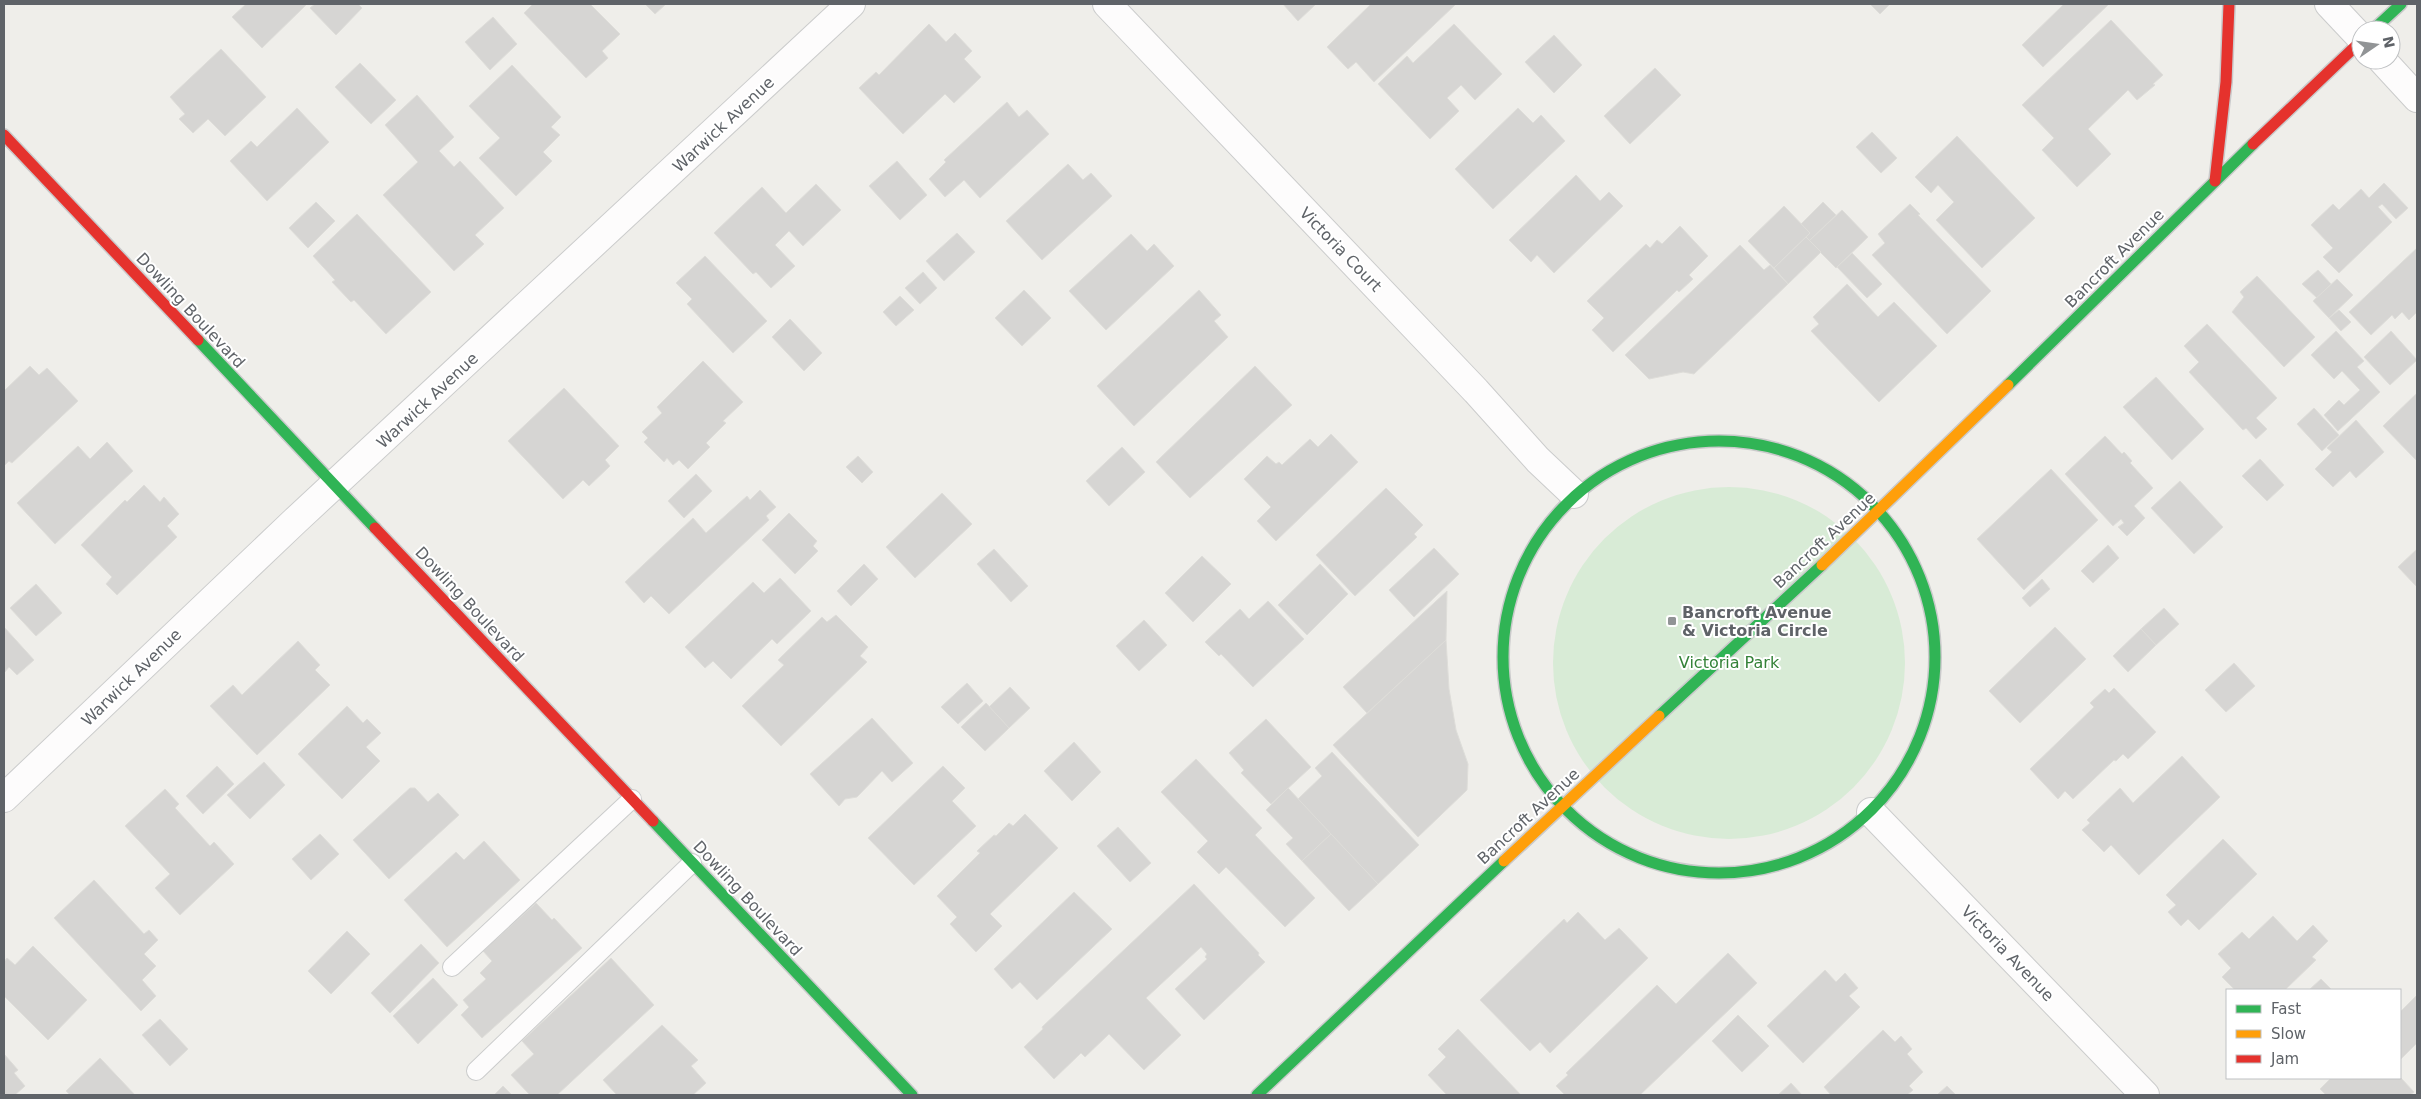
<svg xmlns="http://www.w3.org/2000/svg" width="2421" height="1099" font-family="'DejaVu Sans',sans-serif">
  <style>
    .green { fill: #d8ebd6 }
    .building { fill: #d6d5d3; stroke: #deddd9 }
    .lines { fill: none; stroke-linecap: round; stroke-linejoin: round }
    .lane-casing { stroke: #cbcccc; stroke-width: 20 }
    .street-casing { stroke: #cbcccc; stroke-width: 30 }
    .fast-casing { stroke: #cacacb; stroke-width: 14 }
    .slow-casing { stroke: #cacacb; stroke-width: 14 }
    .jam-casing { stroke: #cacacb; stroke-width: 14 }
    .lane { stroke: #fdfcfc; stroke-width: 18 }
    .street { stroke: #fdfcfc; stroke-width: 28 }
    .fast { stroke: #30b455; stroke-width: 11 }
    .slow { stroke: #ff9f0a; stroke-width: 11 }
    .jam { stroke: #e5322d; stroke-width: 11 }
    .poi-dot { fill: #919496; stroke: #fff; stroke-width: 2 }
    .labels { text-anchor: middle; stroke-width: 4; stroke-linejoin: round; paint-order: stroke }
    .street-label { font-size: 16px; fill: #5f6368; stroke: #fff }
    .poi-label { font-size: 16px; font-weight: bold; fill: #5f6368; stroke: #fff; text-anchor: start }
    .park-label { font-size: 16px; fill: #348238; stroke: #fff }
  </style>
  <rect width="100%" height="100%" fill="#efeeea"/>
  <!-- green -->
  <circle class="green" cx="1729" cy="663" r="176"/>
  <!-- building -->
  <g class="building">
    <path d="M246 4H307L262 48 232 17Z"/>
    <path d="M315 4H358L362 8 336 35 310 8Z"/>
    <path d="M533 4H590L620 34 602 51 608 58 586 78 524 13Z"/>
    <path d="M645 4H666L655 14Z"/>
    <path d="M1283 4H1316L1298 21Z"/>
    <path d="M1371 4H1456L1374 82 1356 62 1348 69 1327 47Z"/>
    <path d="M1870 4H1890L1880 14Z"/>
    <path d="M2064 4H2109L2043 67 2022 45Z"/>
    <path d="M493 17 517 44 490 70 465 42Z"/>
    <path d="M2111 20 2163 75 2153 84 2155 85 2137 100 2128 90 2088 129 2111 154 2077 187 2042 150 2054 138 2022 105Z"/>
    <path d="M929 24 946 42 955 33 972 51 964 59 981 77 954 103 945 94 903 134 859 88 876 72 879 75Z"/>
    <path d="M1454 24 1502 74 1475 100 1461 85 1447 98 1459 111 1430 139 1378 84 1407 56 1413 63Z"/>
    <path d="M1554 35 1582 65 1554 93 1525 62Z"/>
    <path d="M221 49 266 97 225 136 208 119 193 133 179 119 185 114 170 97Z"/>
    <path d="M360 63 396 100 371 124 335 87Z"/>
    <path d="M512 65 561 117 551 127 560 135 543 152 552 161 516 196 479 158 500 138 469 106Z"/>
    <path d="M1655 68 1681 95 1630 144 1604 116Z"/>
    <path d="M417 95 454 137 439 151 454 167 460 161 504 208 475 235 484 244 454 271 383 195 418 162 385 125Z"/>
    <path d="M1007 102 1019 117 1027 110 1049 134 980 198 964 180 945 197 929 179 946 162 944 160Z"/>
    <path d="M297 108 329 142 267 201 230 161 251 141 257 147Z"/>
    <path d="M1518 108 1533 123 1541 115 1565 141 1493 209 1455 169Z"/>
    <path d="M1872 132 1897 158 1881 173 1856 147Z"/>
    <path d="M1957 136 2035 218 1982 268 1936 220 1954 202 1938 185 1931 193 1915 177Z"/>
    <path d="M897 161 927 195 900 220 869 186Z"/>
    <path d="M1068 164 1083 180 1091 173 1112 196 1042 260 1006 221Z"/>
    <path d="M1576 175 1600 201 1609 192 1623 206 1554 273 1537 255 1531 262 1509 240Z"/>
    <path d="M2384 183 2408 208 2396 219 2382 204 2378 207 2392 222 2339 273 2323 257 2333 248 2311 225 2333 204 2339 210 2361 189 2369 198Z"/>
    <path d="M816 184 841 210 803 246 789 231 775 245 795 266 771 288 756 272 753 274 714 233 762 187 786 213Z"/>
    <path d="M316 202 335 221 308 248 289 228Z"/>
    <path d="M1823 202 1836 215 1809 241 1806 237 1810 233 1801 224Z"/>
    <path d="M1910 204 1920 214 1918 215 1991 291 1947 334 1872 255 1885 243 1878 234Z"/>
    <path d="M1784 206 1810 233 1774 268 1748 241Z"/>
    <path d="M1842 210 1868 237 1836 268 1809 241Z"/>
    <path d="M357 214 431 292 386 334 354 300 351 302 332 282 335 280 313 256Z"/>
    <path d="M1680 226 1708 256 1689 275 1693 279 1679 292 1677 290 1613 352 1592 330 1604 318 1587 301 1646 244 1650 248 1657 240 1662 244Z"/>
    <path d="M957 233 975 252 944 281 926 261Z"/>
    <path d="M1131 234 1147 251 1154 244 1174 266 1106 330 1069 291Z"/>
    <path d="M1806 237 1821 252 1788 284 1774 268Z"/>
    <path d="M1740 245 1764 270 1770 265 1788 284 1694 374 1683 372 1649 379 1625 355Z"/>
    <path d="M2417 248V312L2409 320 2402 312 2395 319 2392 315 2371 335 2349 312Z"/>
    <path d="M1852 253 1882 284 1867 298 1837 267Z"/>
    <path d="M705 256 767 321 733 353 687 304 692 299 676 283Z"/>
    <path d="M2318 270 2331 284 2317 298 2302 284Z"/>
    <path d="M923 272 937 288 920 304 905 288Z"/>
    <path d="M2257 276 2315 337 2284 367 2232 312 2244 297 2240 292Z"/>
    <path d="M2337 279 2353 295 2329 318 2313 301Z"/>
    <path d="M1847 284 1878 317 1894 302 1937 346 1879 402 1811 331 1819 324 1813 317Z"/>
    <path d="M1024 290 1051 318 1022 346 995 318Z"/>
    <path d="M1199 290 1221 315 1214 321 1228 337 1134 426 1097 386Z"/>
    <path d="M900 296 914 310 896 326 883 312Z"/>
    <path d="M2339 310 2351 322 2341 331 2329 318Z"/>
    <path d="M790 319 822 353 804 371 772 337Z"/>
    <path d="M2207 324 2277 398 2256 418 2267 429 2256 439 2246 428 2243 430 2189 372 2199 362 2184 346Z"/>
    <path d="M2336 331 2364 361 2357 367 2380 392 2338 431 2324 415 2339 400 2344 405 2360 390 2342 371 2334 379 2311 355Z"/>
    <path d="M2391 331 2417 360 2390 385 2364 357Z"/>
    <path d="M703 361 743 402 723 421 726 423 706 443 710 447 688 469 679 460 673 465 667 458 664 462 644 442 648 438 642 432 662 413 657 407Z"/>
    <path d="M30 366 39 375 47 368 78 401 12 463 9 461 4 466V391Z"/>
    <path d="M1255 366 1292 405 1190 498 1156 462Z"/>
    <path d="M2156 377 2204 429 2172 460 2123 407Z"/>
    <path d="M564 388 619 446 605 460 610 466 589 486 583 480 563 499 508 441Z"/>
    <path d="M2417 393V461L2383 426Z"/>
    <path d="M2314 408 2339 435 2322 451 2297 424Z"/>
    <path d="M2356 420 2384 452 2356 478 2350 471 2333 487 2315 469 2332 452 2327 448Z"/>
    <path d="M1331 434 1358 462 1276 541 1257 521 1271 507 1244 479 1267 456 1276 464 1279 462 1282 465 1310 439 1318 447Z"/>
    <path d="M2105 436 2122 454 2124 452 2132 461 2130 463 2153 488 2134 506 2145 518 2127 536 2118 527 2124 523 2121 519 2113 526 2065 474Z"/>
    <path d="M107 442 133 471 55 544 17 503 78 446 90 459Z"/>
    <path d="M1122 447 1145 472 1109 506 1086 481Z"/>
    <path d="M858 456 873 472 862 483 846 467Z"/>
    <path d="M2260 459 2284 485 2267 501 2242 476Z"/>
    <path d="M2051 469 2098 520 2024 590 1977 539Z"/>
    <path d="M696 474 712 491 684 518 668 501Z"/>
    <path d="M2180 481 2223 527 2194 554 2151 508Z"/>
    <path d="M144 485 160 502 164 497 179 514 167 526 177 537 117 595 106 584 112 577 81 545 125 500 127 502Z"/>
    <path d="M1386 488 1423 525 1414 534 1417 537 1355 596 1316 555Z"/>
    <path d="M760 490 776 507 766 516 769 520 669 614 651 596 644 603 625 582 693 518 706 533 747 496 750 500Z"/>
    <path d="M942 493 972 524 915 578 886 547Z"/>
    <path d="M789 513 817 541 813 546 818 551 795 574 762 540Z"/>
    <path d="M2108 545 2119 558 2093 583 2081 571Z"/>
    <path d="M1434 548 1459 574 1414 617 1389 590Z"/>
    <path d="M994 549 1028 586 1011 602 977 564Z"/>
    <path d="M2417 549V587L2398 567Z"/>
    <path d="M1202 556 1231 584 1193 622 1165 593Z"/>
    <path d="M864 564 878 579 851 606 837 591Z"/>
    <path d="M1320 564 1348 594 1307 635 1278 605Z"/>
    <path d="M780 578 811 611 777 644 772 639 731 679 713 661 705 668 685 647 753 582 764 593Z"/>
    <path d="M2042 579 2050 589 2030 607 2022 598Z"/>
    <path d="M36 584 62 613 36 636 10 608Z"/>
    <path d="M1447 591 1446 640 1367 713 1343 687Z"/>
    <path d="M1268 601 1304 639 1253 687 1221 654 1219 656 1205 642 1240 609 1249 619Z"/>
    <path d="M2164 608 2179 624 2156 645 2141 629Z"/>
    <path d="M836 615 868 647 860 656 867 662 781 746 742 706 784 665 778 660 822 617 827 622Z"/>
    <path d="M1144 620 1167 645 1139 671 1116 646Z"/>
    <path d="M4 627 34 660 17 675 9 667 4 673Z"/>
    <path d="M2055 627 2086 659 2020 723 1989 691Z"/>
    <path d="M2141 629 2156 645 2128 672 2113 656Z"/>
    <path d="M1446 640 1449 689 1456 730 1468 764 1467 790 1418 837 1333 745Z"/>
    <path d="M298 641 320 665 315 670 330 685 257 755 210 706 233 685 242 695Z"/>
    <path d="M2234 663 2255 686 2226 712 2205 690Z"/>
    <path d="M967 683 983 701 958 724 941 707Z"/>
    <path d="M1010 687 1030 708 1009 728 989 707Z"/>
    <path d="M2114 688 2156 732 2128 759 2123 754 2116 761 2114 760 2073 799 2065 791 2058 799 2030 769 2094 707 2090 703 2105 689 2109 693Z"/>
    <path d="M986 703 1009 728 985 751 961 727Z"/>
    <path d="M347 706 363 723 367 719 381 733 366 747 380 761 342 799 298 754Z"/>
    <path d="M872 718 913 763 892 782 882 771 857 797 845 799 839 806 810 774Z"/>
    <path d="M1266 719 1311 767 1271 804 1241 773 1244 770 1229 753Z"/>
    <path d="M1074 742 1101 772 1072 801 1044 771Z"/>
    <path d="M1332 752 1419 845 1378 884 1298 799 1322 776 1315 768Z"/>
    <path d="M2182 756 2220 797 2139 875 2111 845 2104 852 2082 830 2090 823 2087 820 2120 788 2133 803Z"/>
    <path d="M1196 759 1262 828 1255 835 1315 898 1285 927 1226 867 1219 874 1197 852 1208 841 1161 792Z"/>
    <path d="M264 762 285 785 250 819 227 795Z"/>
    <path d="M217 766 234 784 203 814 186 796Z"/>
    <path d="M943 766 965 788 952 801 976 826 914 885 868 838Z"/>
    <path d="M410 788H415L428 802 438 793 459 815 389 879 353 840Z"/>
    <path d="M1288 788 1331 834 1302 861 1286 844 1293 838 1266 810Z"/>
    <path d="M165 789 179 804 175 808 210 846 214 842 234 864 180 915 155 888 170 874 125 826Z"/>
    <path d="M1025 814 1058 848 990 914 1002 926 976 952 950 924 957 917 937 896 980 853 977 851 994 835 996 836 1009 823 1013 826Z"/>
    <path d="M1118 827 1151 863 1130 882 1097 846Z"/>
    <path d="M320 834 339 854 311 880 292 859Z"/>
    <path d="M1331 834 1378 884 1349 911 1302 861Z"/>
    <path d="M2223 839 2257 874 2199 930 2188 919 2181 926 2168 912 2176 905 2166 895Z"/>
    <path d="M484 841 520 880 447 947 404 900 456 852 464 860Z"/>
    <path d="M94 880 144 934 149 930 158 940 144 954 156 966 142 980 156 996 141 1011 54 918Z"/>
    <path d="M1194 884 1259 953 1258 955 1265 962 1204 1020 1175 989 1207 959 1205 957 1207 954 1201 947 1146 998 1181 1035 1144 1070 1109 1034 1085 1057 1081 1053 1054 1079 1024 1047 1043 1029 1042 1027Z"/>
    <path d="M1074 892 1112 929 1037 1000 1020 982 1012 989 994 969Z"/>
    <path d="M536 903 552 920 554 918 582 948 482 1038 461 1015 469 1007 463 1000 486 979 480 973 492 961 483 951Z"/>
    <path d="M1578 912 1605 940 1619 928 1648 958 1550 1053 1540 1042 1530 1051 1480 1000 1564 919 1567 923Z"/>
    <path d="M2273 916 2297 941 2313 925 2328 941 2312 957 2316 960 2285 990H2235L2222 977 2231 968 2218 954 2242 932 2249 939Z"/>
    <path d="M347 931 370 954 331 994 308 971Z"/>
    <path d="M421 944 439 963 390 1013 371 993Z"/>
    <path d="M33 946 87 1000 48 1040 4 996V962L7 958 15 965Z"/>
    <path d="M1728 953 1757 983 1640 1095H1565L1556 1086 1568 1075 1566 1073 1657 985 1676 1004Z"/>
    <path d="M611 958 654 1005 557 1095H530L511 1075 534 1054 522 1041Z"/>
    <path d="M1825 970 1836 982 1845 973 1858 988 1849 996 1860 1007 1803 1063 1767 1026Z"/>
    <path d="M433 978 458 1005 418 1044 393 1016Z"/>
    <path d="M2321 979 2332 990H2309Z"/>
    <path d="M2417 995V1043L2400 1060V1012Z"/>
    <path d="M1738 1015 1769 1046 1742 1072 1712 1041Z"/>
    <path d="M160 1019 188 1049 170 1066 142 1035Z"/>
    <path d="M662 1025 698 1060 691 1066 706 1083 693 1095H617L603 1080Z"/>
    <path d="M1458 1029 1521 1095H1447L1428 1075 1446 1057 1438 1049Z"/>
    <path d="M1883 1030 1895 1042 1901 1036 1912 1049 1907 1054 1923 1072 1909 1086 1913 1090 1907 1095H1831L1824 1087Z"/>
    <path d="M4 1054 18 1070 14 1073 25 1086 15 1095H4Z"/>
    <path d="M100 1058 135 1095H70L66 1091Z"/>
    <path d="M2400 1077 2414 1092 2410 1095H2326L2320 1089 2331 1078Z"/>
    <path d="M1791 1083 1802 1095H1778Z"/>
    <path d="M503 1086 512 1095H494Z"/>
    <path d="M1947 1086 1956 1095H1937Z"/>
  </g>
  <g class="lines">
    <!-- lane casing -->
    <g class="lane-casing">
      <g id="lane">
        <path d="M452 967 632 799"/>
        <path d="M476 1071 692 863"/>
      </g>
    </g>
    <!-- street casing -->
    <g class="street-casing">
      <g id="street">
        <path d="M1107 4 1476 391 1538 460 1574 494"/>
        <path d="M2329 4 2361 38"/>
        <path d="M2382 60 2417 98"/>
        <path d="M4 798 295 521 851 4"/>
        <path d="M1871 812 2145 1095"/>
      </g>
    </g>
    <!-- fast casing -->
    <g class="fast-casing">
      <g id="fast">
        <path d="M2373 30 2401 4"/>
        <path d="M198 340 375 528"/>
        <path d="M2008 385 2253 144"/>
        <circle cx="1719" cy="657" r="216"/>
        <path d="M1659 716 1822 565"/>
        <path d="M653 821 912 1095"/>
        <path d="M1257 1095 1504 861"/>
      </g>
    </g>
    <!-- slow casing -->
    <g class="slow-casing">
      <g id="slow">
        <path d="M1822 565 2008 385"/>
        <path d="M1504 861 1659 716"/>
      </g>
    </g>
    <!-- jam casing -->
    <g class="jam-casing">
      <g id="jam">
        <path d="M4 135 198 340"/>
        <path d="M2253 144 2361 41"/>
        <path d="M2215 181 2226 82 2229 4"/>
        <path d="M375 528 653 821"/>
      </g>
    </g>
    <!-- lane -->
    <use href="#lane" class="lane"/>
    <!-- street -->
    <use href="#street" class="street"/>
    <!-- fast -->
    <use href="#fast" class="fast"/>
    <!-- slow -->
    <use href="#slow" class="slow"/>
    <!-- jam -->
    <use href="#jam" class="jam"/>
  </g>
  <!-- markers -->
  <rect class="poi-dot" x="1667" y="616" width="10" height="10" rx="2.5"/>
  <g class="labels">
    <!-- street labels -->
    <g class="street-label">
      <text transform="translate(723 124) rotate(-43)" y="6">Warwick Avenue</text>
      <text transform="translate(1341 249) rotate(46)" y="6">Victoria Court</text>
      <text transform="translate(2114 258) rotate(-45)" y="6">Bancroft Avenue</text>
      <text transform="translate(191 310) rotate(47)" y="6">Dowling Boulevard</text>
      <text transform="translate(427 400) rotate(-43)" y="6">Warwick Avenue</text>
      <text transform="translate(1824 540) rotate(-43)" y="6">Bancroft Avenue</text>
      <text transform="translate(470 604) rotate(47)" y="6">Dowling Boulevard</text>
      <text transform="translate(131 677) rotate(-44)" y="6">Warwick Avenue</text>
      <text transform="translate(1528 816) rotate(-43)" y="6">Bancroft Avenue</text>
      <text transform="translate(748 898) rotate(47)" y="6">Dowling Boulevard</text>
      <text transform="translate(2008 953) rotate(46)" y="6">Victoria Avenue</text>
    </g>
    <!-- poi labels -->
    <g class="poi-label">
      <text x="1682" y="618">Bancroft Avenue<tspan x="1682" dy="18">&amp; Victoria Circle</tspan></text>
    </g>
    <!-- park labels -->
    <g class="park-label">
      <text x="1729" y="668">Victoria Park</text>
    </g>
  </g>
  <!-- border -->
  <rect width="2421" height="1099" fill="none" stroke="#5f6368" stroke-width="10"/>
  <!-- legend -->
  <rect x="2226" y="989" width="175" height="90" fill="#ffffff" stroke="#bfc1c3"/>
  <rect x="2236" y="1005" width="25" height="8" fill="#30b455" stroke="#bfc1c3"/>
  <text x="2271" y="1014" font-size="15" fill="#5f6368">Fast</text>
  <rect x="2236" y="1030" width="25" height="8" fill="#ff9f0a" stroke="#bfc1c3"/>
  <text x="2271" y="1039" font-size="15" fill="#5f6368">Slow</text>
  <rect x="2236" y="1055" width="25" height="8" fill="#e5322d" stroke="#bfc1c3"/>
  <text x="2271" y="1064" font-size="15" fill="#5f6368">Jam</text>
  <!-- north arrow -->
  <g transform="translate(2376 45) rotate(77)"><circle r="24" fill="#ffffff" stroke="#bfc1c3"/>
  <path d="M0-4L9 19L0 12L-9 19Z" fill="#919496"/>
  <text y="-8" font-size="14" font-weight="bold" text-anchor="middle" fill="#5f6368">N</text>
  </g>
</svg>
